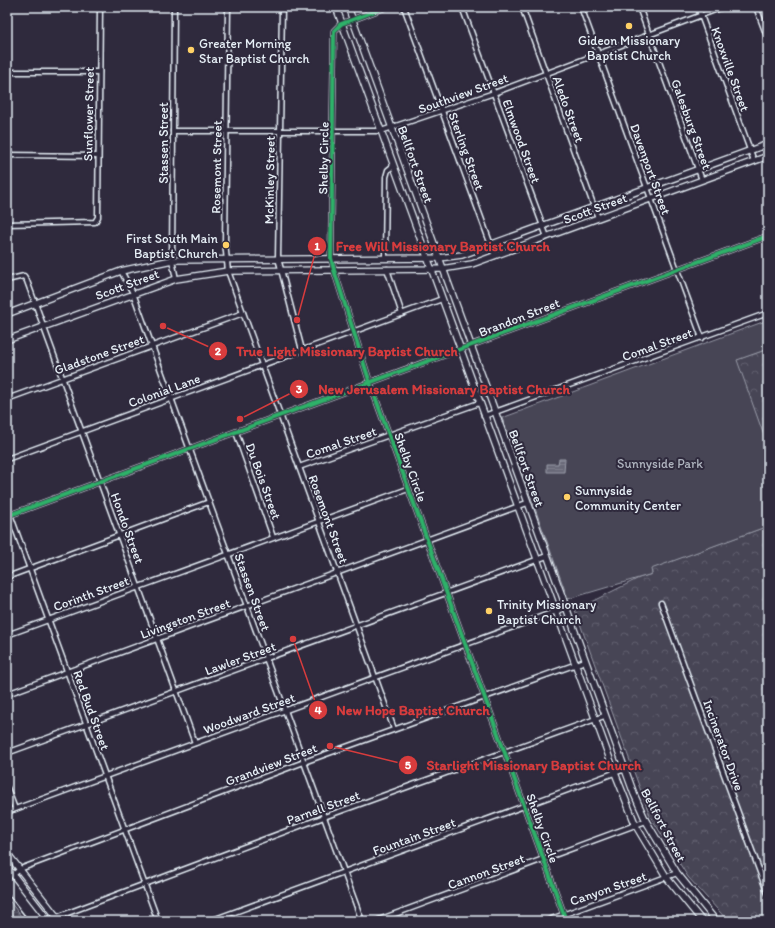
<svg xmlns="http://www.w3.org/2000/svg" width="775" height="928" font-family="Itim,sans-serif">
  <style>
    .forest { fill: url(#forest-crowns); stroke: #979aa6 }
    .green { fill: #464455; stroke: #979aa6 }
    .water { fill: url(#water-rules); stroke: #9c9fab }
    .lines { fill: none; stroke-linecap: round; stroke-linejoin: round }
    .minor-casing { stroke: #e8f1f8; stroke-width: 7 }
    .secondary-casing { stroke: #e8f1f8; stroke-width: 8 }
    .minor { stroke: #2f2a3d; stroke-width: 4 }
    .secondary { stroke: #2f2a3d; stroke-width: 5.5 }
    .rail { stroke: #e8f1f8; stroke-width: 1.5 }
    .cycleway-casing { stroke: #2f2a3d; stroke-width: 6 }
    .cycleway { stroke: #2db169; stroke-width: 4 }
    .poi-dot { fill: #ffd166; stroke: #2f2a3d; stroke-width: 1.5 }
    .labels { text-anchor: middle; stroke-width: 4; stroke-linejoin: round; paint-order: stroke }
    .poi-label { font-size: 13px; fill: #e8f1f8; stroke: #2f2a3d; text-anchor: start }
    .street-label { font-size: 13px; fill: #e8f1f8; stroke: #2f2a3d }
    .park-label { font-size: 13px; fill: #afb4bf; stroke: #2f2a3d }
    .leader { fill: none; stroke: #d83c3d; stroke-width: 1.5 }
    .callout-dot { fill: #d83c3d; stroke: #2f2a3d; stroke-width: 1.5 }
    .mark-label { font-size: 12px; text-anchor: middle; font-weight: bold; fill: #fff }
    .callout-label { font-size: 14px; text-anchor: middle; font-weight: bold; fill: #d83c3d; stroke: #2f2a3d; stroke-width: 4; stroke-linejoin: round; paint-order: stroke }
  </style>
  <defs>
    <pattern id="forest-crowns" width="20" height="18" patternUnits="userSpaceOnUse"><rect width="20" height="18" fill="#464455"/><path d="M2 6a3 3 0 1 1 6 0M12 15a3 3 0 1 1 6 0" fill="none" stroke="#615f6e"/></pattern>
    <pattern id="water-rules" width="6" height="5" patternUnits="userSpaceOnUse"><rect width="6" height="5" fill="#696978"/><path d="M0 2.5h6" fill="none" stroke="#7e7f8c"/></pattern>
  </defs>
  <rect width="100%" height="100%" fill="#2f2a3d"/>
  <filter id="ink" filterUnits="userSpaceOnUse"><feTurbulence type="fractalNoise" baseFrequency=".025" numOctaves="2"/><feDisplacementMap in="SourceGraphic" scale="8" xChannelSelector="R" yChannelSelector="G"/><feConvolveMatrix kernelMatrix="1 2 1 2 8 2 1 2 1" color-interpolation-filters="sRGB"/></filter>
  <g filter="url(#ink)">
    <!-- forest -->
    <g class="forest">
      <path d="M768 349V447L736 360Z"/>
      <path d="M768 526V921H728L688 877 650 816 575 610 639 578 652 574 650 569Z"/>
      <path d="M7 898 25 921H7Z"/>
    </g>
    <!-- green -->
    <path class="green" d="M768 320V349L737 360 768 447V526L651 569 652 574 568 599 502 418Z"/>
    <!-- water -->
    <path class="water" d="M559 459H565L564 472H547V464H558Z"/>
    <g class="lines">
      <!-- minor casing -->
      <g class="minor-casing">
        <g id="minor">
          <path d="M174 7 172 260 176 279"/>
          <path d="M228 7 225 242 228 271 394 729"/>
          <path d="M282 7 278 258 302 350"/>
          <path d="M386 7 341 24 334 31 331 258 334 270 370 383 564 915"/>
          <path d="M404 7 495 256"/>
          <path d="M462 7 547 237"/>
          <path d="M522 7 598 218"/>
          <path d="M581 7 702 338"/>
          <path d="M639 7 702 180"/>
          <path d="M698 7 754 161"/>
          <path d="M756 7 768 39"/>
          <path d="M7 72H99"/>
          <path d="M173 131H381L494 93 723 7"/>
          <path d="M7 155 97 156"/>
          <path d="M7 224 95 222 98 217 100 7"/>
          <path d="M385 258 386 177 388 170 393 166"/>
          <path d="M387 269 402 314"/>
          <path d="M121 271 133 293 152 346 362 921"/>
          <path d="M7 280 24 276 27 281 195 743"/>
          <path d="M7 399 243 313"/>
          <path d="M484 416 768 313"/>
          <path d="M236 432 273 537"/>
          <path d="M7 459 442 299"/>
          <path d="M299 467 479 403"/>
          <path d="M7 506 158 921"/>
          <path d="M7 516 768 236"/>
          <path d="M7 577 209 502"/>
          <path d="M661 603 768 894"/>
          <path d="M7 635 408 489"/>
          <path d="M7 694 527 503"/>
          <path d="M7 753 547 556"/>
          <path d="M7 788 15 809"/>
          <path d="M7 812 565 608"/>
          <path d="M13 875 20 869 304 762 585 661"/>
          <path d="M52 921 57 917 324 817 604 716"/>
          <path d="M210 921 625 769"/>
          <path d="M376 921 646 821"/>
          <path d="M546 921 677 873"/>
        </g>
      </g>
      <!-- secondary casing -->
      <g class="secondary-casing">
        <g id="secondary">
          <path d="M336 7 615 773 636 826 667 878 702 921"/>
          <path d="M348 7 634 794 646 821 677 873 716 921"/>
          <path d="M7 314 121 271 172 260 439 258 462 255 768 144"/>
          <path d="M7 340 176 279 228 271 442 269 472 264 768 156"/>
          <path d="M7 853 60 921"/>
          <path d="M7 867 49 921"/>
        </g>
      </g>
      <!-- minor -->
      <use href="#minor" class="minor"/>
      <!-- secondary -->
      <use href="#secondary" class="secondary"/>
      <!-- rail -->
      <path class="rail" d="M7 893 29 921"/>
      <!-- cycleway casing -->
      <g class="cycleway-casing">
        <g id="cycleway">
          <path d="M386 7 341 24 334 31 331 258 334 270 370 383 564 915"/>
          <path d="M7 516 768 236"/>
        </g>
      </g>
      <!-- cycleway -->
      <use href="#cycleway" class="cycleway"/>
    </g>
  </g>
  <!-- markers -->
  <g class="poi-dot">
    <circle cx="629" cy="26" r="4"/>
    <circle cx="191" cy="50" r="4"/>
    <circle cx="226" cy="245" r="4"/>
    <circle cx="567" cy="497" r="4"/>
    <circle cx="489" cy="611" r="4"/>
  </g>
  <g class="labels">
    <!-- poi labels -->
    <g class="poi-label">
      <text x="629" y="45" text-anchor="middle">Gideon Missionary<tspan x="629" dy="15">Baptist Church</tspan></text>
      <text x="199" y="48">Greater Morning<tspan x="199" dy="15">Star Baptist Church</tspan></text>
      <text x="218" y="243" text-anchor="end">First South Main<tspan x="218" dy="15">Baptist Church</tspan></text>
      <text x="575" y="495">Sunnyside<tspan x="575" dy="15">Community Center</tspan></text>
      <text x="497" y="609">Trinity Missionary<tspan x="497" dy="15">Baptist Church</tspan></text>
    </g>
    <!-- street labels -->
    <g class="street-label">
      <text transform="translate(731 69) rotate(70)" y="5">Knoxville Street</text>
      <text transform="translate(463 93) rotate(-20)" y="5">Southview Street</text>
      <text transform="translate(569 109) rotate(70)" y="5">Aledo Street</text>
      <text transform="translate(88 114) rotate(-89)" y="5">Sunflower Street</text>
      <text transform="translate(692 124) rotate(70)" y="5">Galesburg Street</text>
      <text transform="translate(522 141) rotate(70)" y="5">Elmwood Street</text>
      <text transform="translate(163 143) rotate(-90)" y="5">Stassen Street</text>
      <text transform="translate(467 151) rotate(70)" y="5">Sterling Street</text>
      <text transform="translate(323 158) rotate(-89)" y="5">Shelby Circle</text>
      <text transform="translate(416 164) rotate(70)" y="5">Bellfort Street</text>
      <text transform="translate(216 167) rotate(-89)" y="5">Rosemont Street</text>
      <text transform="translate(651 169) rotate(70)" y="5">Davenport Street</text>
      <text transform="translate(269 180) rotate(-89)" y="5">McKinley Street</text>
      <text transform="translate(595 208) rotate(-20)" y="5">Scott Street</text>
      <text transform="translate(127 284) rotate(-20)" y="5">Scott Street</text>
      <text transform="translate(519 317) rotate(-21)" y="5">Brandon Street</text>
      <text transform="translate(657 344) rotate(-20)" y="5">Comal Street</text>
      <text transform="translate(99 354) rotate(-20)" y="5">Gladstone Street</text>
      <text transform="translate(164 390) rotate(-20)" y="5">Colonial Lane</text>
      <text transform="translate(341 442) rotate(-19)" y="5">Comal Street</text>
      <text transform="translate(411 467) rotate(70)" y="5">Shelby Circle</text>
      <text transform="translate(527 468) rotate(70)" y="5">Bellfort Street</text>
      <text transform="translate(264 481) rotate(70)" y="5">Du Bois Street</text>
      <text transform="translate(329 519) rotate(70)" y="5">Rosemont Street</text>
      <text transform="translate(128 528) rotate(70)" y="5">Hondo Street</text>
      <text transform="translate(253 592) rotate(70)" y="5">Stassen Street</text>
      <text transform="translate(91 593) rotate(-20)" y="5">Corinth Street</text>
      <text transform="translate(185 618) rotate(-20)" y="5">Livingston Street</text>
      <text transform="translate(240 658) rotate(-20)" y="5">Lawler Street</text>
      <text transform="translate(92 710) rotate(70)" y="5">Red Bud Street</text>
      <text transform="translate(249 713) rotate(-20)" y="5">Woodward Street</text>
      <text transform="translate(724 745) rotate(70)" y="5">Incinerator Drive</text>
      <text transform="translate(271 764) rotate(-21)" y="5">Grandview Street</text>
      <text transform="translate(323 807) rotate(-20)" y="5">Parnell Street</text>
      <text transform="translate(664 825) rotate(62)" y="5">Bellfort Street</text>
      <text transform="translate(543 828) rotate(70)" y="5">Shelby Circle</text>
      <text transform="translate(414 836) rotate(-20)" y="5">Fountain Street</text>
      <text transform="translate(486 871) rotate(-20)" y="5">Cannon Street</text>
      <text transform="translate(608 888) rotate(-19)" y="5">Canyon Street</text>
    </g>
    <!-- park labels -->
    <g class="park-label">
      <text x="660" y="468">Sunnyside Park</text>
    </g>
  </g>
  <!-- callouts -->
  <path class="leader" d="M297 320L317 246M163 326L218 351M240 419L299 389M293 639L318 710M330 746L408 765"/>
  <g class="callout-dot">
    <circle cx="297" cy="320" r="4"/>
    <circle cx="163" cy="326" r="4"/>
    <circle cx="240" cy="419" r="4"/>
    <circle cx="293" cy="639" r="4"/>
    <circle cx="330" cy="746" r="4"/>
    <circle cx="317" cy="246" r="10"/>
    <circle cx="218" cy="351" r="10"/>
    <circle cx="299" cy="389" r="10"/>
    <circle cx="318" cy="710" r="10"/>
    <circle cx="408" cy="765" r="10"/>
  </g>
  <g class="mark-label">
    <text x="317" y="250">1</text>
    <text x="218" y="355">2</text>
    <text x="299" y="393">3</text>
    <text x="318" y="714">4</text>
    <text x="408" y="769">5</text>
  </g>
  <g class="callout-label">
    <text x="443" y="251">Free Will Missionary Baptist Church</text>
    <text x="347" y="356">True Light Missionary Baptist Church</text>
    <text x="444" y="394">New Jerusalem Missionary Baptist Church</text>
    <text x="413" y="715">New Hope Baptist Church</text>
    <text x="534" y="770">Starlight Missionary Baptist Church</text>
  </g>
  <!-- margin -->
  <rect width="775" height="928" fill="none" stroke="#2f2a3d" stroke-width="24"/>
  <rect x="12" y="12" width="751" height="904" fill="none" stroke="#e8f1f8" stroke-width="1.5" filter="url(#ink)"/>
</svg>
